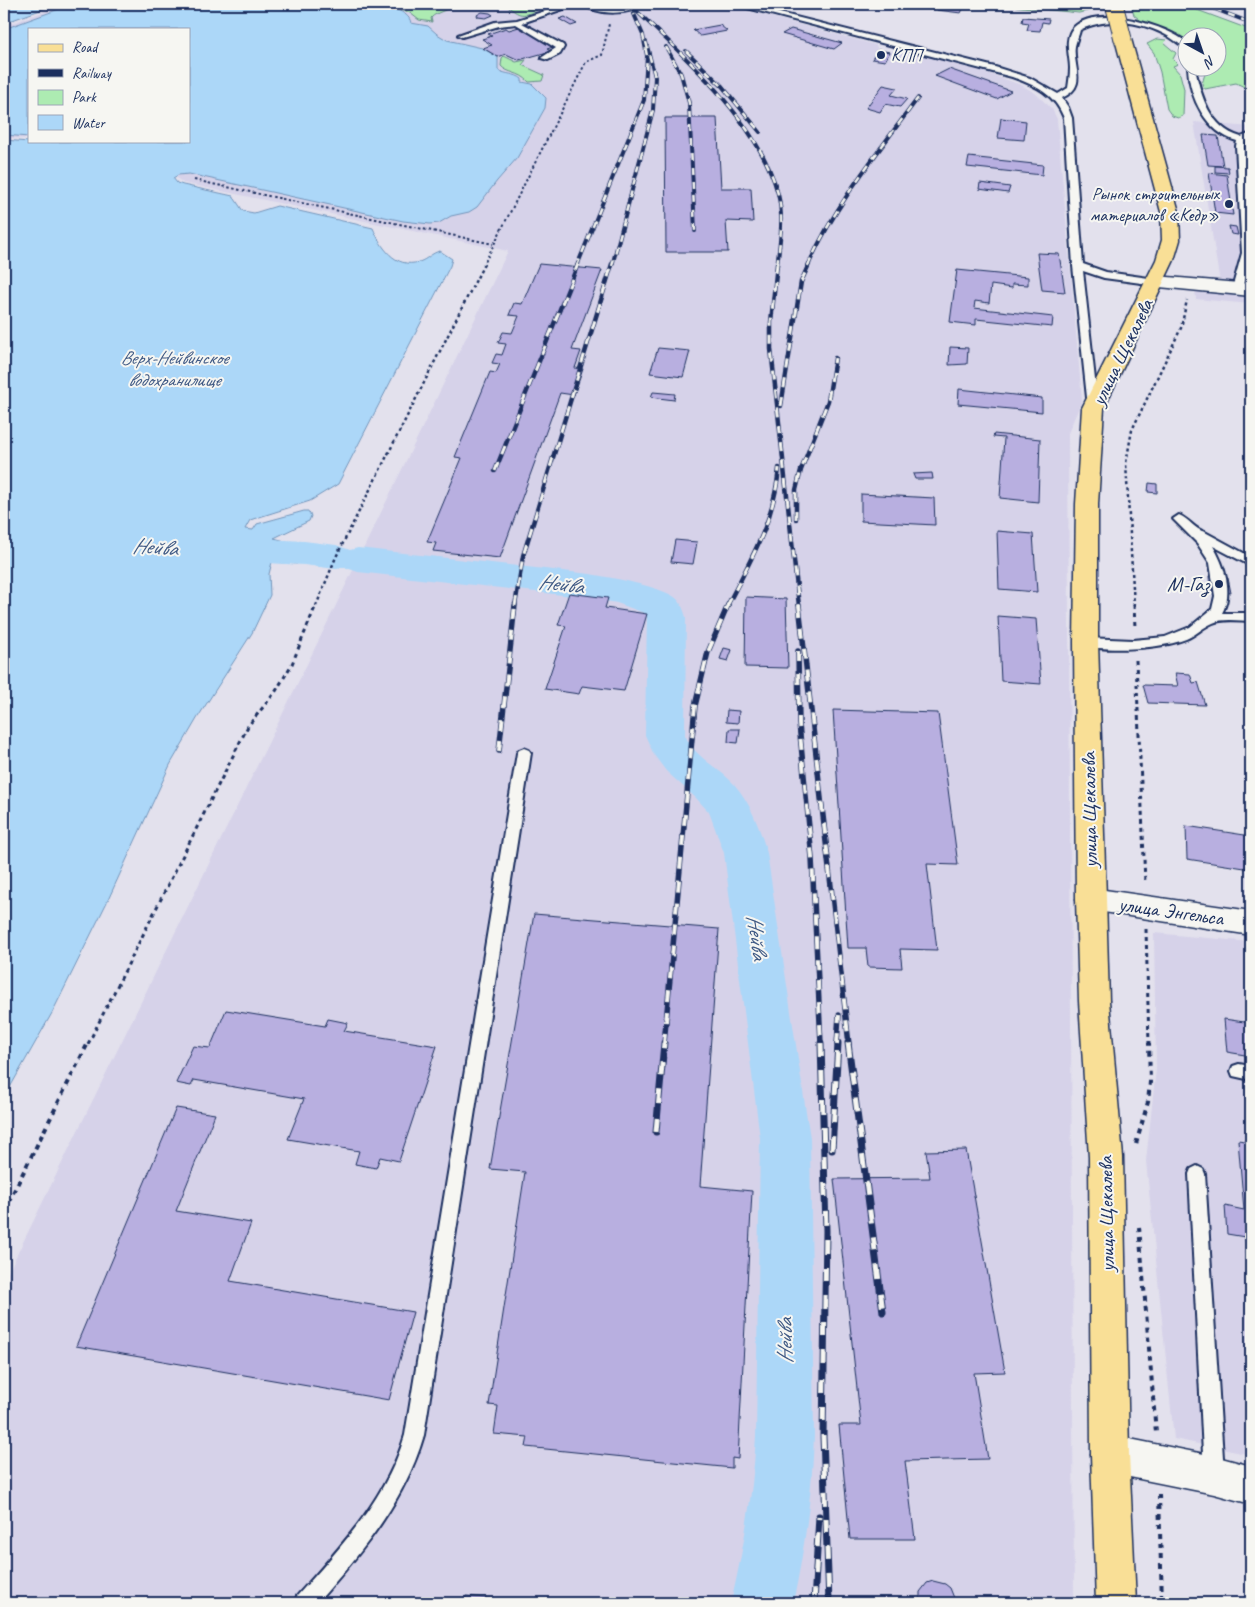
<svg xmlns="http://www.w3.org/2000/svg" width="1255" height="1607" font-family="Caveat,sans-serif">
  <style>
    .built { fill: #d6d2e9 }
    .green { fill: #adebb2; stroke: #648d88 }
    .water { fill: #acd7f8; stroke: #7294ba }
    .lines { fill: none; stroke-linecap: round; stroke-linejoin: round }
    .river { fill: #acd7f8; fill-rule: evenodd }
    .building { fill: #b8afe0; stroke: #1b2f5e }
    .lane-casing { stroke: #1b2f5e; stroke-width: 4 }
    .street-casing { stroke: #1b2f5e; stroke-width: 3 }
    .primary-casing { stroke: #1b2f5e; stroke-width: 3 }
    .path-far3 { stroke: #1b2f5e; stroke-width: 2; stroke-dasharray: 2.5 2.5; stroke-linecap: butt }
    .path-far2 { stroke: #1b2f5e; stroke-width: 2.5; stroke-dasharray: 3 3; stroke-linecap: butt }
    .path-far1 { stroke: #1b2f5e; stroke-width: 3; stroke-dasharray: 4 4; stroke-linecap: butt }
    .path { stroke: #1b2f5e; stroke-width: 4; stroke-dasharray: 5 5; stroke-linecap: butt }
    .lane { fill: #f6f6f2; fill-rule: evenodd }
    .street { fill: #f6f6f2; fill-rule: evenodd }
    .primary { fill: #f9df96; fill-rule: evenodd }
    .rail-far3-casing { stroke: #1b2f5e; stroke-width: 4 }
    .rail-far2-casing { stroke: #1b2f5e; stroke-width: 4.5 }
    .rail-far1-casing { stroke: #1b2f5e; stroke-width: 5.5 }
    .rail-casing { stroke: #1b2f5e; stroke-width: 7 }
    .rail-far3 { stroke: #f6f6f2; stroke-width: 2.5; stroke-dasharray: 7; stroke-linecap: butt }
    .rail-far2 { stroke: #f6f6f2; stroke-width: 3; stroke-dasharray: 9; stroke-linecap: butt }
    .rail-far1 { stroke: #f6f6f2; stroke-width: 4; stroke-dasharray: 11; stroke-linecap: butt }
    .rail { stroke: #f6f6f2; stroke-width: 5; stroke-dasharray: 14; stroke-linecap: butt }
    .primary-bridge-casing { stroke: #1b2f5e; stroke-width: 19; stroke-linecap: butt }
    .primary-bridge { stroke: #f9df96; stroke-width: 17 }
    .poi-dot { fill: #1b2f5e; stroke: #f6f6f2; stroke-width: 2 }
    .labels { text-anchor: middle; stroke-width: 4; stroke-linejoin: round; paint-order: stroke }
    .far-poi-label { font-size: 18px; fill: #1b2f5e; stroke: #f6f6f2; text-anchor: start }
    .far-water-label { font-size: 19px; font-style: italic; fill: #3f5984; stroke: #f6f6f2 }
    .street-label { font-size: 21px; fill: #1b2f5e; stroke: #f6f6f2 }
    .poi-label { font-size: 21px; fill: #1b2f5e; stroke: #f6f6f2; text-anchor: end }
    .water-label { font-size: 22px; font-style: italic; fill: #3f5984; stroke: #f6f6f2 }
  </style>
  <rect width="100%" height="100%" fill="#e3e1ed"/>
  <filter id="ink" filterUnits="userSpaceOnUse"><feTurbulence type="fractalNoise" baseFrequency=".02" numOctaves="2"/><feDisplacementMap in="SourceGraphic" scale="10" xChannelSelector="R" yChannelSelector="G"/><feConvolveMatrix kernelMatrix="1 2 1 2 8 2 1 2 1" color-interpolation-filters="sRGB"/></filter>
  <g filter="url(#ink)">
    <!-- built -->
    <g class="built">
      <path d="M65 4H615L622 13 675 8 688 4H723L876 45 878 50 890 52 899 49 985 72 1021 85 1035 93 1052 109 1057 119 1082 400 1068 433 1074 1603H4V1281L339 599 508 251 183 183 132 141H189V29H29V139L4 138V26Z"/>
      <path d="M1194 122 1251 127V285H1246L1251 304 1196 299 1194 281 1220 283Z"/>
      <path d="M1154 933 1251 942V1455L1174 1439 1146 1161 1156 1069Z"/>
    </g>
    <!-- green -->
    <g class="green">
      <path d="M380 4H453C447 12 437 11 431 18L432 22 419 20 410 13Z"/>
      <path d="M503 4H533L537 10C518 20 517 11 503 4Z"/>
      <path d="M994 4H1087L1093 7 1091 10 1079 13Z"/>
      <path d="M1131 4H1181L1251 30V90L1236 83 1205 89 1202 84 1206 70 1202 68H1218V38H1188L1187 42C1169 28 1146 21 1123 19H1139L1134 15Z"/>
      <path d="M1157 39 1167 40 1164 43 1176 53 1173 59 1178 64 1173 66 1180 74 1184 89 1183 116 1178 118 1172 116 1167 109 1160 72 1154 53 1147 44Z"/>
      <path d="M504 56 516 62 526 60 522 65 544 75 542 81 529 82C519 71 508 74 501 66L502 58Z"/>
    </g>
    <!-- water -->
    <g class="water">
      <path d="M4 4H57L4 23Z"/>
      <path d="M73 4H375C386 7 409 10 411 23L428 26 437 34 447 40 482 48 498 57V70C506 75 515 73 522 79V82L532 84 546 98 545 108 517 158 497 181 477 207 469 212 451 216 439 223 430 224 403 221 189 174 178 175 173 178 177 183 183 185 233 196 243 211 254 213 277 206 373 228C381 247 395 269 419 262 428 259 431 253 440 251L452 259 450 266 338 484 310 501 250 520 245 529 253 530 257 524 304 511H308L311 516 309 521 274 538 308 547 297 564 272 562 269 574 270 595 252 633 198 717 170 765 108 900 52 1013 4 1098V140L29 142 189 141V29H29V137L4 135V29Z"/>
    </g>
    <g class="lines">
      <!-- river -->
      <path class="river" d="M246 538 304 541 336 545 350 550 358 548 590 574C608 577 665 587 677 599 682 604 684 611 686 617L685 735C694 757 718 767 734 784 751 803 760 829 767 853L810 1138 814 1436C812 1493 805 1548 793 1603H731C744 1547 753 1493 756 1436L760 1138 724 853 709 812 696 798 666 771 654 755 645 735 647 614 617 603 590 598 358 572 344 567 336 569 304 565 246 562 233 558 228 550 233 542Z"/>
    </g>
    <!-- building -->
    <g class="building">
      <path d="M939 4 964 7 961 13 937 10Z"/>
      <path d="M482 12 490 13 493 15 486 18 478 17 477 15Z"/>
      <path d="M565 17 577 24 571 26 559 19Z"/>
      <path d="M1023 17 1049 19 1048 23 1042 22 1040 31 1027 30 1029 23 1022 22Z"/>
      <path d="M720 25 727 31 700 36 693 30Z"/>
      <path d="M519 27 556 46 547 49 551 51 519 60 506 54 498 57 483 48 492 45 482 39 492 36 488 34 506 28 509 30Z"/>
      <path d="M791 29 842 43 834 49 782 34Z"/>
      <path d="M878 50 890 52 885 61 872 59Z"/>
      <path d="M949 69 1011 91 997 99 935 76Z"/>
      <path d="M883 85 897 88 891 95 907 99 900 107 885 104 880 112 866 108Z"/>
      <path d="M665 118H717L721 188H751L753 222 726 221 728 252H666Z"/>
      <path d="M1001 118 1026 121 1024 140 998 138Z"/>
      <path d="M1203 135 1218 136 1223 166 1208 165Z"/>
      <path d="M969 157 1043 165 1042 175 967 167Z"/>
      <path d="M1215 166 1228 167 1229 173 1215 172Z"/>
      <path d="M1209 173 1227 175 1233 215 1215 213Z"/>
      <path d="M980 183 1010 187 1008 193 979 189Z"/>
      <path d="M1229 226 1236 227 1238 235 1231 234Z"/>
      <path d="M1037 253 1059 254 1065 292 1042 290Z"/>
      <path d="M539 264 602 270 572 350 581 351 575 368 583 369 574 395 560 393 500 558 433 551 436 543 427 542 462 458 455 457 490 372 496 373 500 364 492 363 496 354 502 355 506 344 498 343 503 332 512 333 519 316 509 315 514 303 522 304Z"/>
      <path d="M957 270 1028 277V285L1012 284V288L991 285 989 303 975 301 974 308 1053 317 1052 327 976 319V325L950 322Z"/>
      <path d="M950 347 968 348 967 364 949 365Z"/>
      <path d="M658 348 690 351 683 377 650 373Z"/>
      <path d="M959 389 1042 398V412L958 404Z"/>
      <path d="M653 392 675 394 674 400 651 397Z"/>
      <path d="M994 434 1040 439 1038 502 1000 498 1004 438 993 437Z"/>
      <path d="M932 473 933 479H915L913 474Z"/>
      <path d="M1149 483 1157 484V493L1148 492Z"/>
      <path d="M861 494 934 498 935 525 861 521Z"/>
      <path d="M997 531 1033 534 1037 592 999 589Z"/>
      <path d="M675 540 697 542 693 564 671 562Z"/>
      <path d="M1209 576 1228 578 1231 593 1210 590Z"/>
      <path d="M569 593 608 598 605 608 647 614 624 691 582 686 579 694 545 689 566 626 558 625Z"/>
      <path d="M746 597 786 599 788 668 745 667Z"/>
      <path d="M998 616 1036 619 1041 684 1001 681Z"/>
      <path d="M724 648 732 650 728 661 720 659Z"/>
      <path d="M1175 673 1190 674 1193 683 1198 682 1205 705 1148 703 1143 685 1178 686Z"/>
      <path d="M727 710 739 711 738 723 726 722Z"/>
      <path d="M833 710 938 713 958 865 927 864 937 950 900 949 902 968 868 967 866 948H848Z"/>
      <path d="M729 729H740L738 743 728 742Z"/>
      <path d="M1186 826 1251 836V869L1187 859Z"/>
      <path d="M534 914 719 929 700 1186 752 1191 738 1459 732 1458V1468L526 1447 528 1437 494 1434 498 1406 489 1405 525 1172 490 1169Z"/>
      <path d="M226 1010 325 1026 328 1019 348 1023 344 1031 437 1046 399 1161 380 1157 376 1168 355 1164 359 1151 288 1139 304 1099 194 1080 191 1086 176 1083 193 1046 210 1048Z"/>
      <path d="M1224 1019 1251 1023V1056L1227 1052Z"/>
      <path d="M1246 1096 1251 1097V1117H1248Z"/>
      <path d="M176 1108 215 1114 176 1211 251 1223 230 1281 413 1312 389 1400 76 1346Z"/>
      <path d="M1238 1140 1251 1142V1309L1245 1237 1227 1234 1225 1206 1244 1210Z"/>
      <path d="M966 1150 1005 1372 974 1373 988 1459 905 1461 915 1539H850L839 1425H861L834 1179 930 1178 926 1151Z"/>
      <path d="M933 1581 945 1584 950 1588 956 1603H920V1592L927 1583Z"/>
      <path d="M466 1596 531 1603H465Z"/>
    </g>
    <g class="lines">
      <!-- lane casing -->
      <g class="lane-casing">
        <g id="lane">
          <path d="M567 4H578L522 23 563 45 564 47 560 54 548 60 541 58 556 48 516 24 499 26 462 37 458 35 495 22 517 20Z"/>
          <path d="M582 4C592 3 600 8 610 9 622 10 634 3 646 4 629 15 599 16 582 4Z"/>
          <path d="M732 4H744L995 67 1030 78 1058 94 1068 88C1069 81 1070 75 1070 68 1070 56 1063 38 1074 27 1098 4 1166 25 1188 43V49C1179 45 1173 38 1164 34 1139 21 1106 17 1080 30 1079 35 1076 41 1075 46 1072 67 1089 86 1062 98L1068 107 1072 118 1083 264 1106 272 1156 279 1161 282 1156 285 1104 278 1083 271 1098 407 1097 409H1089L1088 407 1073 266 1064 118C1055 94 1035 85 1012 77Z"/>
          <path d="M1188 67 1195 68C1201 97 1210 128 1241 137L1251 133V138L1246 141 1244 146 1251 255 1242 289 1237 292 1232 289 1242 253 1236 146 1237 141C1207 133 1189 98 1188 67Z"/>
          <path d="M1179 515C1189 519 1195 530 1205 532L1251 557V566L1213 546C1224 564 1234 593 1222 613H1251V621C1240 621 1223 618 1213 623 1203 627 1196 635 1186 639 1161 649 1107 652 1082 645L1080 642 1086 638 1133 640 1165 637 1190 627 1212 609 1215 596 1210 563 1197 543 1173 519Z"/>
          <path d="M524 748 529 750 531 753 424 1435C405 1501 362 1552 317 1603H294L297 1596C340 1548 387 1498 405 1435L517 753 519 750Z"/>
          <path d="M1239 1064 1251 1066V1080L1233 1076 1231 1071 1233 1066Z"/>
          <path d="M1197 1166 1203 1169 1205 1174 1224 1474 1221 1481 1214 1484 1207 1481 1204 1474 1189 1174 1191 1169Z"/>
        </g>
      </g>
      <!-- street casing -->
      <g class="street-casing">
        <g id="street">
          <path d="M1156 276 1251 284V296L1149 286 1146 282 1149 278Z"/>
          <path d="M1091 888 1251 911V935L1091 910 1081 907 1076 899 1081 891Z"/>
          <path d="M1110 1435 1214 1456 1251 1466V1504L1214 1494 1110 1473 1097 1467 1091 1454 1097 1441Z"/>
        </g>
      </g>
      <!-- primary casing -->
      <g class="primary-casing">
        <path id="primary" d="M1123 34 1128 36 1131 39 1179 212 1180 240 1174 260 1104 408 1098 504V642L1106 899 1109 1001 1123 1157 1129 1454 1136 1603H1096L1091 1454 1089 1157 1079 1001 1076 899 1074 642 1076 504 1082 408 1156 260 1162 240 1161 212 1115 39 1118 36Z"/>
      </g>
      <!-- path-far3 -->
      <g class="path-far3">
        <path d="M194 180 493 244"/>
        <path d="M483 266 586 62 602 55 609 24"/>
      </g>
      <!-- path-far2 -->
      <g class="path-far2">
        <path d="M316 606 336 557 484 264"/>
        <path d="M1134 606 1126 463 1132 430 1181 328 1187 300"/>
      </g>
      <!-- path-far1 -->
      <g class="path-far1">
        <path d="M1134 605 1135 628"/>
        <path d="M1136 660 1145 883"/>
        <path d="M1146 929 1149 1044"/>
        <path d="M88 1044 248 726 276 691 292 664 316 605"/>
      </g>
      <!-- path -->
      <g class="path">
        <path d="M1136 1144 1148 1102 1150 1082 1149 1043"/>
        <path d="M4 1211 88 1043"/>
        <path d="M1139 1227 1156 1433"/>
        <path d="M1159 1494 1162 1603"/>
      </g>
      <!-- lane -->
      <use href="#lane" class="lane"/>
      <!-- street -->
      <use href="#street" class="street"/>
      <!-- primary -->
      <use href="#primary" class="primary"/>
      <!-- rail-far3 casing -->
      <g class="rail-far3-casing">
        <g id="rail-far3">
          <path d="M629 4C682 54 759 121 778 194 784 218 780 241 777 266"/>
          <path d="M1202 4 1251 23"/>
          <path d="M666 47 681 74 689 103 695 231"/>
          <path d="M686 51 722 86 760 132"/>
          <path d="M577 266 644 100 647 56 643 35 634 14"/>
          <path d="M612 266 653 110 655 77 646 42"/>
          <path d="M808 266C835 204 878 152 918 98"/>
        </g>
      </g>
      <!-- rail-far2 casing -->
      <g class="rail-far2-casing">
        <g id="rail-far2">
          <path d="M777 264 771 322V349L799 606"/>
          <path d="M781 406 801 282 809 264"/>
          <path d="M495 471 578 264"/>
          <path d="M796 519V490L801 470 828 401 835 358"/>
          <path d="M515 606 523 556 612 264"/>
          <path d="M727 606C751 559 774 522 779 468"/>
        </g>
      </g>
      <!-- rail-far1 casing -->
      <g class="rail-far1-casing">
        <g id="rail-far1">
          <path d="M799 605 849 1044"/>
          <path d="M798 651 799 724 812 858 821 1044"/>
          <path d="M499 751 515 605"/>
          <path d="M664 1044 695 706 708 652 728 605"/>
          <path d="M837 1044 839 1015"/>
        </g>
      </g>
      <!-- rail casing -->
      <g class="rail-casing">
        <g id="rail">
          <path d="M821 1043 826 1231 823 1436 829 1603"/>
          <path d="M848 1043 883 1312"/>
          <path d="M656 1132 664 1043"/>
          <path d="M832 1150 838 1043"/>
          <path d="M814 1603 819 1516"/>
        </g>
      </g>
      <!-- rail-far3 -->
      <use href="#rail-far3" class="rail-far3"/>
      <!-- rail-far2 -->
      <use href="#rail-far2" class="rail-far2"/>
      <!-- rail-far1 -->
      <use href="#rail-far1" class="rail-far1"/>
      <!-- rail -->
      <use href="#rail" class="rail"/>
      <!-- primary-bridge casing -->
      <g class="primary-bridge-casing">
        <path id="primary-bridge" d="M1114 4 1123 39"/>
      </g>
      <!-- primary-bridge -->
      <use href="#primary-bridge" class="primary-bridge"/>
    </g>
  </g>
  <!-- markers -->
  <g class="poi-dot">
    <circle cx="881" cy="55" r="5"/>
    <circle cx="1229" cy="204" r="5"/>
    <circle cx="1219" cy="584" r="5"/>
  </g>
  <g class="labels">
    <!-- far-poi labels -->
    <g class="far-poi-label">
      <text x="891" y="61">КПП</text>
      <text x="1219" y="200" text-anchor="end">Рынок строительных<tspan x="1219" dy="21">материалов «Кедр»</tspan></text>
    </g>
    <!-- far-water labels -->
    <g class="far-water-label">
      <text x="174" y="364">Верх-Нейвинское<tspan x="174" dy="22">водохранилище</tspan></text>
    </g>
    <!-- street labels -->
    <g class="street-label">
      <text transform="translate(1122 352) rotate(-64)" y="7">улица Щекалева</text>
      <text transform="translate(1089 810) rotate(-91)" y="7">улица Щекалева</text>
      <text transform="translate(1171 911) rotate(8)" y="7">улица Энгельса</text>
      <text transform="translate(1106 1214) rotate(-91)" y="7">улица Щекалева</text>
    </g>
    <!-- poi labels -->
    <g class="poi-label">
      <text x="1209" y="591">М-Газ</text>
    </g>
    <!-- water labels -->
    <g class="water-label">
      <text transform="translate(155 546) rotate(4)" y="8">Нейва</text>
      <text transform="translate(561 583) rotate(7)" y="8">Нейва</text>
      <text transform="translate(758 937) rotate(82)" y="8">Нейва</text>
      <text transform="translate(784 1341) rotate(-90)" y="8">Нейва</text>
    </g>
  </g>
  <!-- margin -->
  <rect width="1255" height="1607" fill="none" stroke="#f6f6f2" stroke-width="20"/>
  <rect x="10" y="10" width="1235" height="1587" fill="none" stroke="#1b2f5e" stroke-width="2" filter="url(#ink)"/>
  <!-- legend -->
  <rect x="28" y="28" width="162" height="115" fill="#f6f6f2" stroke="#9ea6b7"/>
  <rect x="38" y="44" width="25" height="8" fill="#f9df96" stroke="#9ea6b7"/>
  <text x="72" y="52" font-size="15" fill="#1b2f5e">Road</text>
  <rect x="38" y="69" width="25" height="8" fill="#1b2f5e" stroke="#9ea6b7"/>
  <text x="72" y="78" font-size="15" fill="#1b2f5e">Railway</text>
  <rect x="38" y="90" width="25" height="15" fill="#adebb2" stroke="#9ea6b7"/>
  <text x="72" y="102" font-size="15" fill="#1b2f5e">Park</text>
  <rect x="38" y="115" width="25" height="15" fill="#acd7f8" stroke="#9ea6b7"/>
  <text x="72" y="128" font-size="15" fill="#1b2f5e">Water</text>
  <!-- north arrow -->
  <g transform="translate(1202 52) rotate(140)"><circle r="24" fill="#f6f6f2" stroke="#9ea6b7"/>
  <path d="M0-4L9 19L0 12L-9 19Z" fill="#1b2f5e"/>
  <text y="-8" font-size="14" font-weight="bold" text-anchor="middle" fill="#1b2f5e">N</text>
  </g>
</svg>
